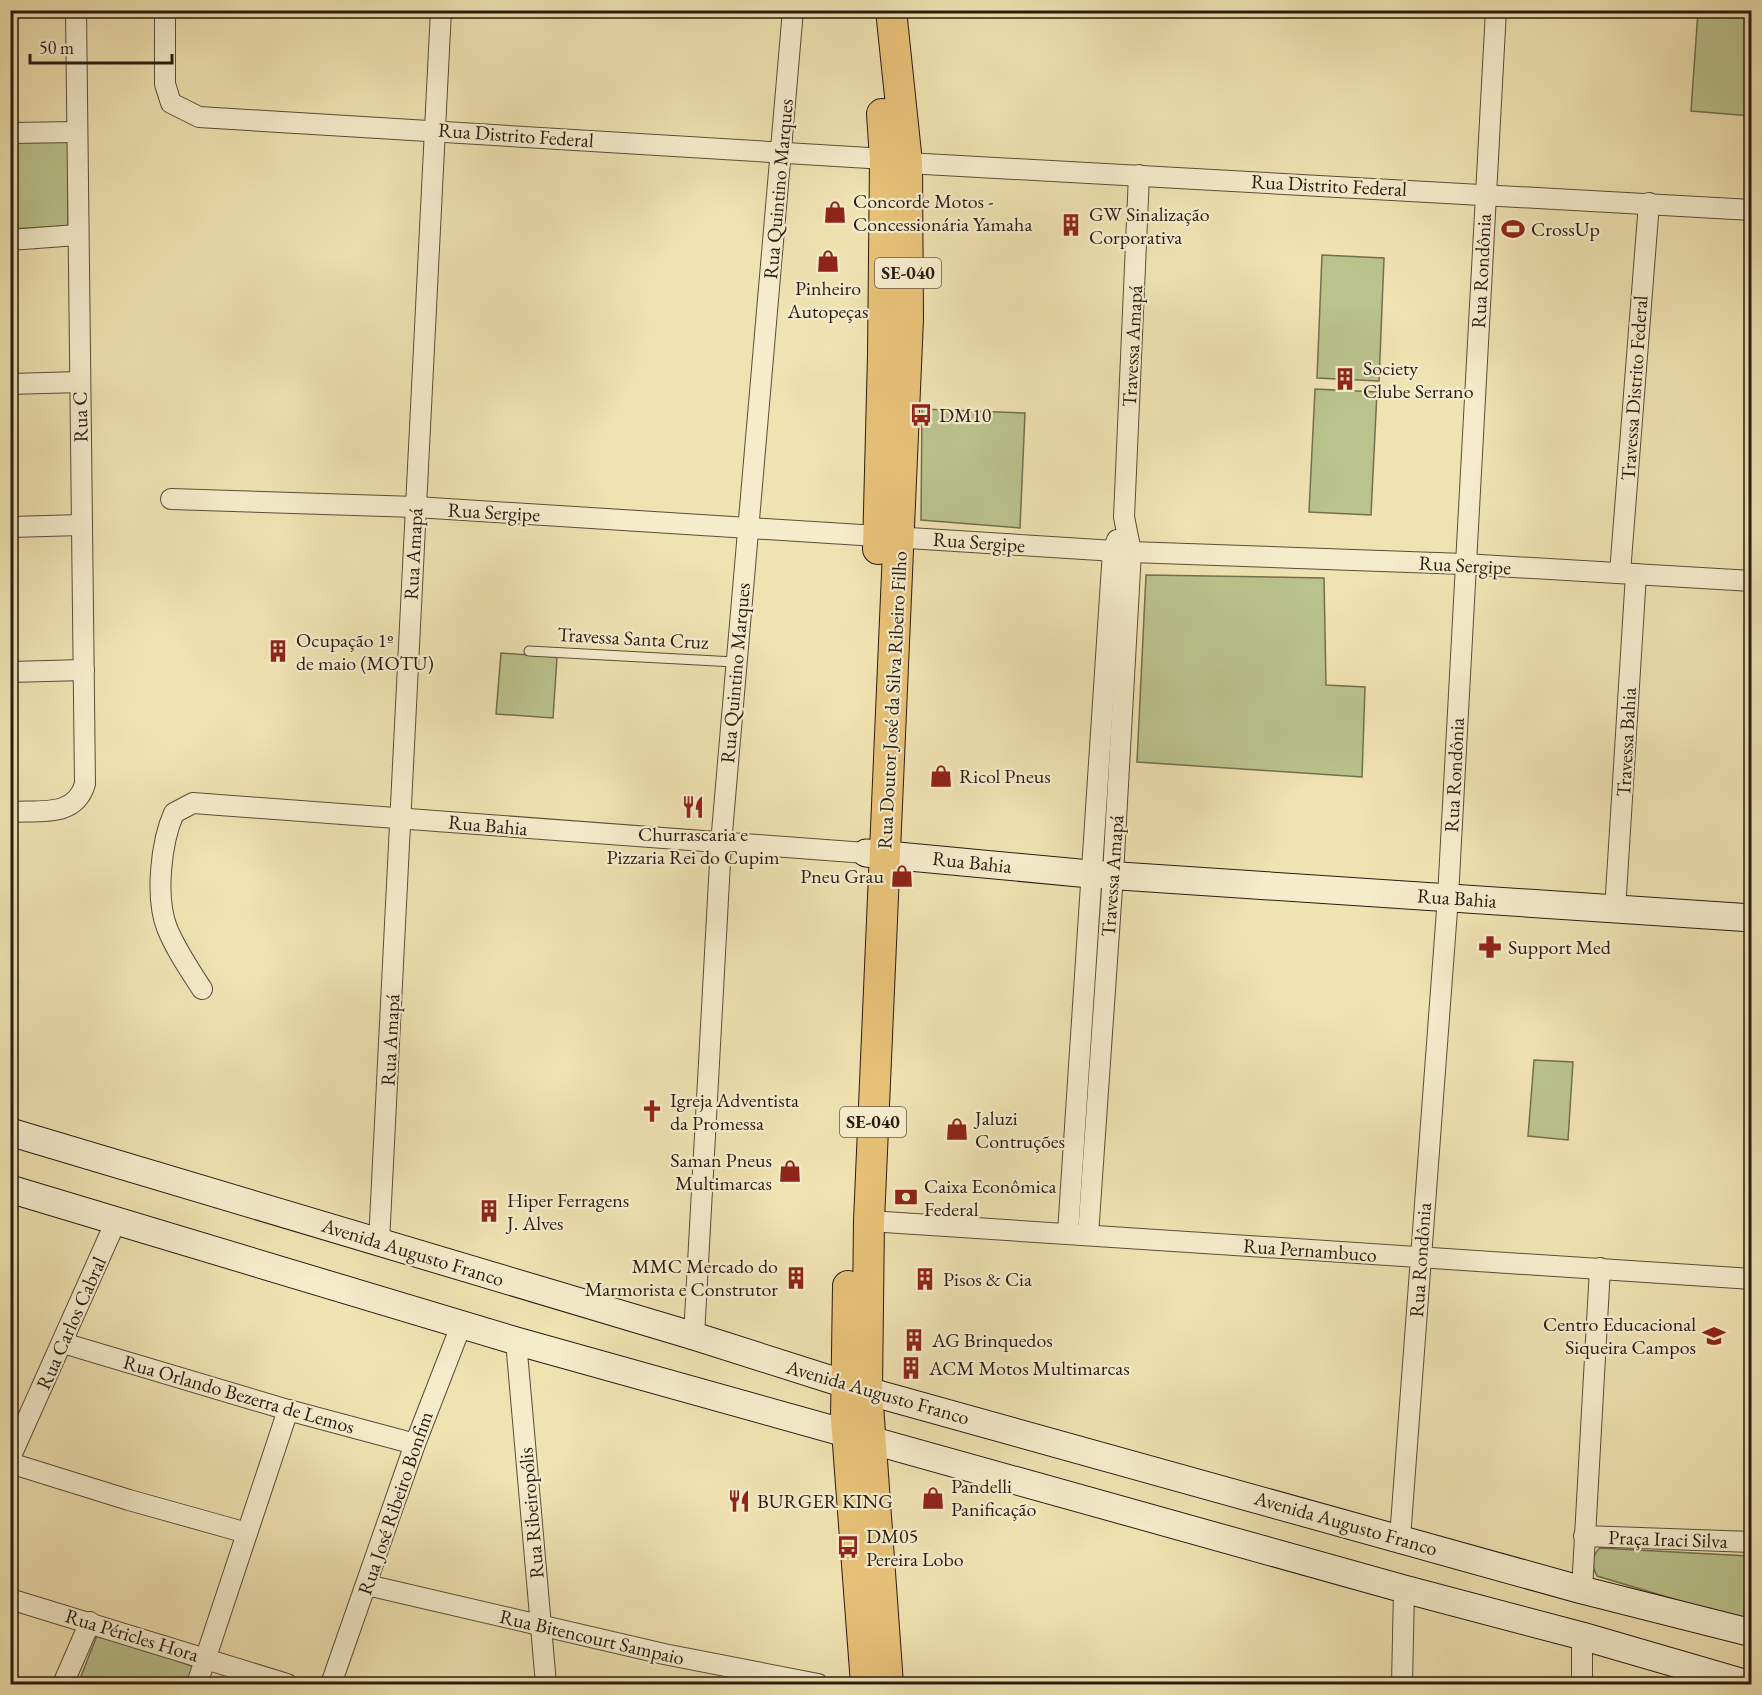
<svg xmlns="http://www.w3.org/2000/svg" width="1762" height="1695" font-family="'EB Garamond',serif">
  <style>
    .green { fill: #bac38c; stroke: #726f4f; stroke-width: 1.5 }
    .water { fill: #9bbdb0; stroke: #6d7c71; stroke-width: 1.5 }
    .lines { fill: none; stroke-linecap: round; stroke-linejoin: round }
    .canal { stroke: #9bbdb0; stroke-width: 20 }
    .service-casing { stroke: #5b4d3a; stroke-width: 11 }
    .minor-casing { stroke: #5b4d3a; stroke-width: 22 }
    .secondary-casing { stroke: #291b12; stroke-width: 29 }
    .primary-casing { stroke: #291b12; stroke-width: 32 }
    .service { stroke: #f5eccc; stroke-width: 9 }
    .minor { stroke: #f5eccc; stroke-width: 20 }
    .secondary { stroke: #f5eccc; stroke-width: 27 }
    .primary { stroke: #e8c178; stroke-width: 30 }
    .labels { text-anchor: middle; stroke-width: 4.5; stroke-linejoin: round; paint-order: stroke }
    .shield { fill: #f5eccc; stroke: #665a4a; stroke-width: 1.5 }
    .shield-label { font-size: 18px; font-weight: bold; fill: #291b12 }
    .street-label { font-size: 20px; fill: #291b12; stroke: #f5eccc }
    .poi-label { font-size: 20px; fill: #291b12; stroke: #f5eccc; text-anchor: start }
  </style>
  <rect width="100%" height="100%" fill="#f0e2b1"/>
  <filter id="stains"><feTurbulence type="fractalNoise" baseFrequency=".00333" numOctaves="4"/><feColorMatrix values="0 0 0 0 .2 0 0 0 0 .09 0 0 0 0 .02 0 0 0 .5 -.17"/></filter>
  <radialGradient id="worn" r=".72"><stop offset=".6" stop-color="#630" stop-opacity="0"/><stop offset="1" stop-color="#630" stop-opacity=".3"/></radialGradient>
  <!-- green -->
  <g class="green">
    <path d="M1698 11H1751V116L1691 111Z"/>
    <path d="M69 139 68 226 11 229V143Z"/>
    <path d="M1322 255 1384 258 1379 381 1317 378Z"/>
    <path d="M1315 389 1377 392 1371 515 1309 512Z"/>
    <path d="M922 409 1025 413 1020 528 921 520Z"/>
    <path d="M1146 575 1324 578 1326 685 1365 687 1362 777 1137 762Z"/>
    <path d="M501 653 557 657 553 718 496 714Z"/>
    <path d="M1534 1060 1573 1062 1568 1140 1528 1136Z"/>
    <path d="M1600 1548 1748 1556 1744 1620 1597 1576C1591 1565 1591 1556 1600 1548Z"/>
    <path d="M98 1633 198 1668 193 1684H78Z"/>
  </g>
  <!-- water -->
  <path class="water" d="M11 900 18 984 11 991H10Z"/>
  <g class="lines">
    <!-- canal -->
    <path class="canal" d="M1080 1211 1086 1106"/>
    <!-- service casing -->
    <g class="service-casing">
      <path id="service" d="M529 651 735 662"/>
    </g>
    <!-- minor casing -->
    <g class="minor-casing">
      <g id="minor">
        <path d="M165 10V84L171 103 199 117 885 159"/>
        <path d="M10 133 77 132"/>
        <path d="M907 163 1752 210"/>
        <path d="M10 240 77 235"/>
        <path d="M10 384 80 382"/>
        <path d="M171 499 416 507 1131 552 1464 564 1752 581"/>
        <path d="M10 527 81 525"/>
        <path d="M1620 573 1649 203"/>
        <path d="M10 672 84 670"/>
        <path d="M10 812C40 810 75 818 85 784L76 10"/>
        <path d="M1615 910 1636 574"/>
        <path d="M202 989C189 969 176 950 167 928 155 897 161 842 174 813L193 803 866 853"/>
        <path d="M869 1221 1752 1279"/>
        <path d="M1068 1233 1113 551 1117 540"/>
        <path d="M1088 1235 1113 874 1131 552 1124 517 1139 175"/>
        <path d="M379 1242 441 10"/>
        <path d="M694 1336 721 844 793 10"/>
        <path d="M516 1341 546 1684"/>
        <path d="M63 1343 288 1410 415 1444"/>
        <path d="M10 1458 116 1221"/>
        <path d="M10 1463 129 1500 247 1533"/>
        <path d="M1584 1536 1752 1542"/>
        <path d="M1400 1538 1448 897 1496 10"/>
        <path d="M367 1585 664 1654 818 1684"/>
        <path d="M1582 1590 1600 1268"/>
        <path d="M10 1599 287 1684"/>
        <path d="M1582 1636V1684"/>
        <path d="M63 1684 90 1622"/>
        <path d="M197 1684 288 1410"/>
        <path d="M331 1684 415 1444 462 1323"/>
        <path d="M1402 1684 1404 1589"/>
      </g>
    </g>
    <!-- secondary casing -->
    <g class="secondary-casing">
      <g id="secondary">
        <path d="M866 853 1090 874 1752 918"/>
        <path d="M10 1132 694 1336 867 1391 1582 1590 1752 1633"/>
        <path d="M10 1189 516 1341 1404 1589 1582 1636 1747 1684"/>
      </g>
    </g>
    <!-- primary casing -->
    <g class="primary-casing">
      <g id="primary">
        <path d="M878 549 883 355 885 159 882 114"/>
        <path d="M848 1286 846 1418 866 1684"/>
        <path d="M888 1684 867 1391 869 1221 908 319 907 163 891 10"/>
      </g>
    </g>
    <!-- service -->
    <use href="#service" class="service"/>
    <!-- minor -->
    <use href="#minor" class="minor"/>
    <!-- secondary -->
    <use href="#secondary" class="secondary"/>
    <!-- primary -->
    <use href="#primary" class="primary"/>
  </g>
  <!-- icons -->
  <defs>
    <g id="shop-bare" transform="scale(1.8)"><path d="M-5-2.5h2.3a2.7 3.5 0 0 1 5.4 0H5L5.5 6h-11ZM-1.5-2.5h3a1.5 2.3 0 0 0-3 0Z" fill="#8f2418" stroke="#f5eccc" stroke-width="2.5" paint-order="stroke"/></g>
    <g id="building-bare" transform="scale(1.8)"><path d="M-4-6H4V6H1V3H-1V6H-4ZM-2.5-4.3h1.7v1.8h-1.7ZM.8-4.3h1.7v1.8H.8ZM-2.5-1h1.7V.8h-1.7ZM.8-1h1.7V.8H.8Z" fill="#8f2418" stroke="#f5eccc" stroke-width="2.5" paint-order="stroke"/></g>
    <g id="stadium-bare" transform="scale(1.8)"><path d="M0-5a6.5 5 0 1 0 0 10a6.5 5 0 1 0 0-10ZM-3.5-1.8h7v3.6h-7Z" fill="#8f2418" stroke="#f5eccc" stroke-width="2.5" paint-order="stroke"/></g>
    <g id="bus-bare" transform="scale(1.8)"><path d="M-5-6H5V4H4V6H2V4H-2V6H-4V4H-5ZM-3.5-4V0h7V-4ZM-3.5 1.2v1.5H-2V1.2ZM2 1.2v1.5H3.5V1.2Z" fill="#8f2418" stroke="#f5eccc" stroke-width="2.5" paint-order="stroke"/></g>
    <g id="restaurant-bare" transform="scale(1.8)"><path d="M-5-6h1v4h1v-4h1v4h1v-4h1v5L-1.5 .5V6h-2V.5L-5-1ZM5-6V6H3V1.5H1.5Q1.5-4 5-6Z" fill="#8f2418" stroke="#f5eccc" stroke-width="2.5" paint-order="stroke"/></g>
    <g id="pharmacy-bare" transform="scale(1.8)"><path d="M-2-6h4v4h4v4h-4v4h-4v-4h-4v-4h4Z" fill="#8f2418" stroke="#f5eccc" stroke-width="2.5" paint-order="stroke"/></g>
    <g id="church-bare" transform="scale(1.8)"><path d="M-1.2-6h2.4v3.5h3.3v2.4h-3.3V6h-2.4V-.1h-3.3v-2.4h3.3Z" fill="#8f2418" stroke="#f5eccc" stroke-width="2.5" paint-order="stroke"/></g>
    <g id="bank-bare" transform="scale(1.8)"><path d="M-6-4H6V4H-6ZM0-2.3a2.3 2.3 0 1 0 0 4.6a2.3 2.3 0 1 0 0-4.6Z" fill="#8f2418" stroke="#f5eccc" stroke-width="2.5" paint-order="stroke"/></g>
    <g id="school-bare" transform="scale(1.8)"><path d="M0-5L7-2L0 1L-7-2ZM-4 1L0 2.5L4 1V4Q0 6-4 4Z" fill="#8f2418" stroke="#f5eccc" stroke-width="2.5" paint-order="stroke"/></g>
  </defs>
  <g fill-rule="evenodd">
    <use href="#shop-bare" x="835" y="212"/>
    <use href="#building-bare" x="1071" y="225"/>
    <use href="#stadium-bare" x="1513" y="229"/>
    <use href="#shop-bare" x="828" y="261"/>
    <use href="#building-bare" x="1345" y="379"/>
    <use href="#bus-bare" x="921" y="415"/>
    <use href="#building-bare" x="278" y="651"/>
    <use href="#shop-bare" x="941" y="776"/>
    <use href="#restaurant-bare" x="693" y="807"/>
    <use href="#shop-bare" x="902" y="876"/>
    <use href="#pharmacy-bare" x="1490" y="947"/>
    <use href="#church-bare" x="652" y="1111"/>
    <use href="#shop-bare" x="957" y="1129"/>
    <use href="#shop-bare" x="790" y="1171"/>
    <use href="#bank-bare" x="906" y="1197"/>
    <use href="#building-bare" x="489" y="1211"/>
    <use href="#building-bare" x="796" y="1278"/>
    <use href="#building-bare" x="925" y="1279"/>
    <use href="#school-bare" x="1714" y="1336"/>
    <use href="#building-bare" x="914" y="1340"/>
    <use href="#building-bare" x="911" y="1368"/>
    <use href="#shop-bare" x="933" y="1498"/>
    <use href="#restaurant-bare" x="739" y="1501"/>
    <use href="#bus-bare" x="848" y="1547"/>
  </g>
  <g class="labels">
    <!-- shield labels -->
    <g class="shield">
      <rect x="875" y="258" width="66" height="30" rx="4.5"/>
      <rect x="840" y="1107" width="66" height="30" rx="4.5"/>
    </g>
    <g class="shield-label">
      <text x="908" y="279">SE-040</text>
      <text x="873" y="1128">SE-040</text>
    </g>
    <!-- street labels -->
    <g class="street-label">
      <text transform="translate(516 135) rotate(4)" y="7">Rua Distrito Federal</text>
      <text transform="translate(1329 185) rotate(3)" y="7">Rua Distrito Federal</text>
      <text transform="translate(778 189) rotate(-85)" y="7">Rua Quintino Marques</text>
      <text transform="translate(1481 271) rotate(-87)" y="7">Rua Rondônia</text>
      <text transform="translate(1132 346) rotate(-87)" y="7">Travessa Amapá</text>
      <text transform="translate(1634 388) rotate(-86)" y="7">Travessa Distrito Federal</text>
      <text transform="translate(80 417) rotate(-91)" y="7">Rua C</text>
      <text transform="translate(494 512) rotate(3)" y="7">Rua Sergipe</text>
      <text transform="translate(979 542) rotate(4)" y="7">Rua Sergipe</text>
      <text transform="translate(413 554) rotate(-87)" y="7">Rua Amapá</text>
      <text transform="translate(1465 565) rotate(3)" y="7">Rua Sergipe</text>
      <text transform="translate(633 638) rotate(3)" y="7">Travessa Santa Cruz</text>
      <text transform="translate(735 673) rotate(-85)" y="7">Rua Quintino Marques</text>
      <text transform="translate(892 700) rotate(-87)" y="7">Rua Doutor José da Silva Ribeiro Filho</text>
      <text transform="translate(1626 742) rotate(-87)" y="7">Travessa Bahia</text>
      <text transform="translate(1454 775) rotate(-87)" y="7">Rua Rondônia</text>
      <text transform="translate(488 825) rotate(5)" y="7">Rua Bahia</text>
      <text transform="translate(972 862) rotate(6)" y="7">Rua Bahia</text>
      <text transform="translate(1112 876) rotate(-86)" y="7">Travessa Amapá</text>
      <text transform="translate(1457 898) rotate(4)" y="7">Rua Bahia</text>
      <text transform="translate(390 1040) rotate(-87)" y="7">Rua Amapá</text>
      <text transform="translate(1310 1250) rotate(4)" y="7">Rua Pernambuco</text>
      <text transform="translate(413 1252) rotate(17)" y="7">Avenida Augusto Franco</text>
      <text transform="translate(1420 1260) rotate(-86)" y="7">Rua Rondônia</text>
      <text transform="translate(71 1323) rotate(-66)" y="7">Rua Carlos Cabral</text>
      <text transform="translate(878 1392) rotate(16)" y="7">Avenida Augusto Franco</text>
      <text transform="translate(239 1394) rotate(16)" y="7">Rua Orlando Bezerra de Lemos</text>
      <text transform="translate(395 1503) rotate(-71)" y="7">Rua José Ribeiro Bonfim</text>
      <text transform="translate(531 1513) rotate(-95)" y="7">Rua Ribeiropólis</text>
      <text transform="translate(1346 1523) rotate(16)" y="7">Avenida Augusto Franco</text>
      <text transform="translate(1668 1539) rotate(2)" y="7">Praça Iraci Silva</text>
      <text transform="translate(132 1635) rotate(17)" y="7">Rua Péricles Hora</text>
      <text transform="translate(592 1637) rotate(13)" y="7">Rua Bitencourt Sampaio</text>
    </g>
    <!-- poi labels -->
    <g class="poi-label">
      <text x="853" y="208">Concorde Motos -<tspan x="853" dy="23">Concessionária Yamaha</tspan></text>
      <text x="1089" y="221">GW Sinalização<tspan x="1089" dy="23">Corporativa</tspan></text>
      <text x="1531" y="236">CrossUp</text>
      <text x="828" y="295" text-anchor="middle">Pinheiro<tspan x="828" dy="23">Autopeças</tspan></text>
      <text x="1363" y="375">Society<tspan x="1363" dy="23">Clube Serrano</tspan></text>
      <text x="939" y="422">DM10</text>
      <text x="296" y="647">Ocupação 1º<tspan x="296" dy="23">de maio (MOTU)</tspan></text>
      <text x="959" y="783">Ricol Pneus</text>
      <text x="693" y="841" text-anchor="middle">Churrascaria e<tspan x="693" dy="23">Pizzaria Rei do Cupim</tspan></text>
      <text x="884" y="883" text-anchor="end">Pneu Grau</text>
      <text x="1508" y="954">Support Med</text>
      <text x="670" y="1107">Igreja Adventista<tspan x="670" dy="23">da Promessa</tspan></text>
      <text x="975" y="1125">Jaluzi<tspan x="975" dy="23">Contruções</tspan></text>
      <text x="772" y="1167" text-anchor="end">Saman Pneus<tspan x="772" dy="23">Multimarcas</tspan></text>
      <text x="924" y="1193">Caixa Econômica<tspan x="924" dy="23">Federal</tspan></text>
      <text x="507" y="1207">Hiper Ferragens<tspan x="507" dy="23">J. Alves</tspan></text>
      <text x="778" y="1273" text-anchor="end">MMC Mercado do<tspan x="778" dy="23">Marmorista e Construtor</tspan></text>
      <text x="943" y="1286">Pisos &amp; Cia</text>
      <text x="1696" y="1331" text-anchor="end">Centro Educacional<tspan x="1696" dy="23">Siqueira Campos</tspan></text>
      <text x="932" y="1347">AG Brinquedos</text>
      <text x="929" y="1375">ACM Motos Multimarcas</text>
      <text x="951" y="1493">Pandelli<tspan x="951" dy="23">Panificação</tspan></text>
      <text x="757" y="1508">BURGER KING</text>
      <text x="866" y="1543">DM05<tspan x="866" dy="23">Pereira Lobo</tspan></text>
    </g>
  </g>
  <!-- margin -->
  <rect width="1762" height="1695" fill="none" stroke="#f0e2b1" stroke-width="36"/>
  <rect x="12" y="12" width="1738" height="1671" fill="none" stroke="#291b12" stroke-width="3"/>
  <rect x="18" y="18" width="1726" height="1659" fill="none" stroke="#291b12" stroke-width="1.5"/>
  <!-- scale -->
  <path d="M30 54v9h142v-9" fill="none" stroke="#291b12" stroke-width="3"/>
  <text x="39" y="54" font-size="18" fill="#291b12" stroke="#f5eccc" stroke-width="4.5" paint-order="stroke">50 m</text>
  <rect width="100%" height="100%" filter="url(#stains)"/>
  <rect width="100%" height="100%" fill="url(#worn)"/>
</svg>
